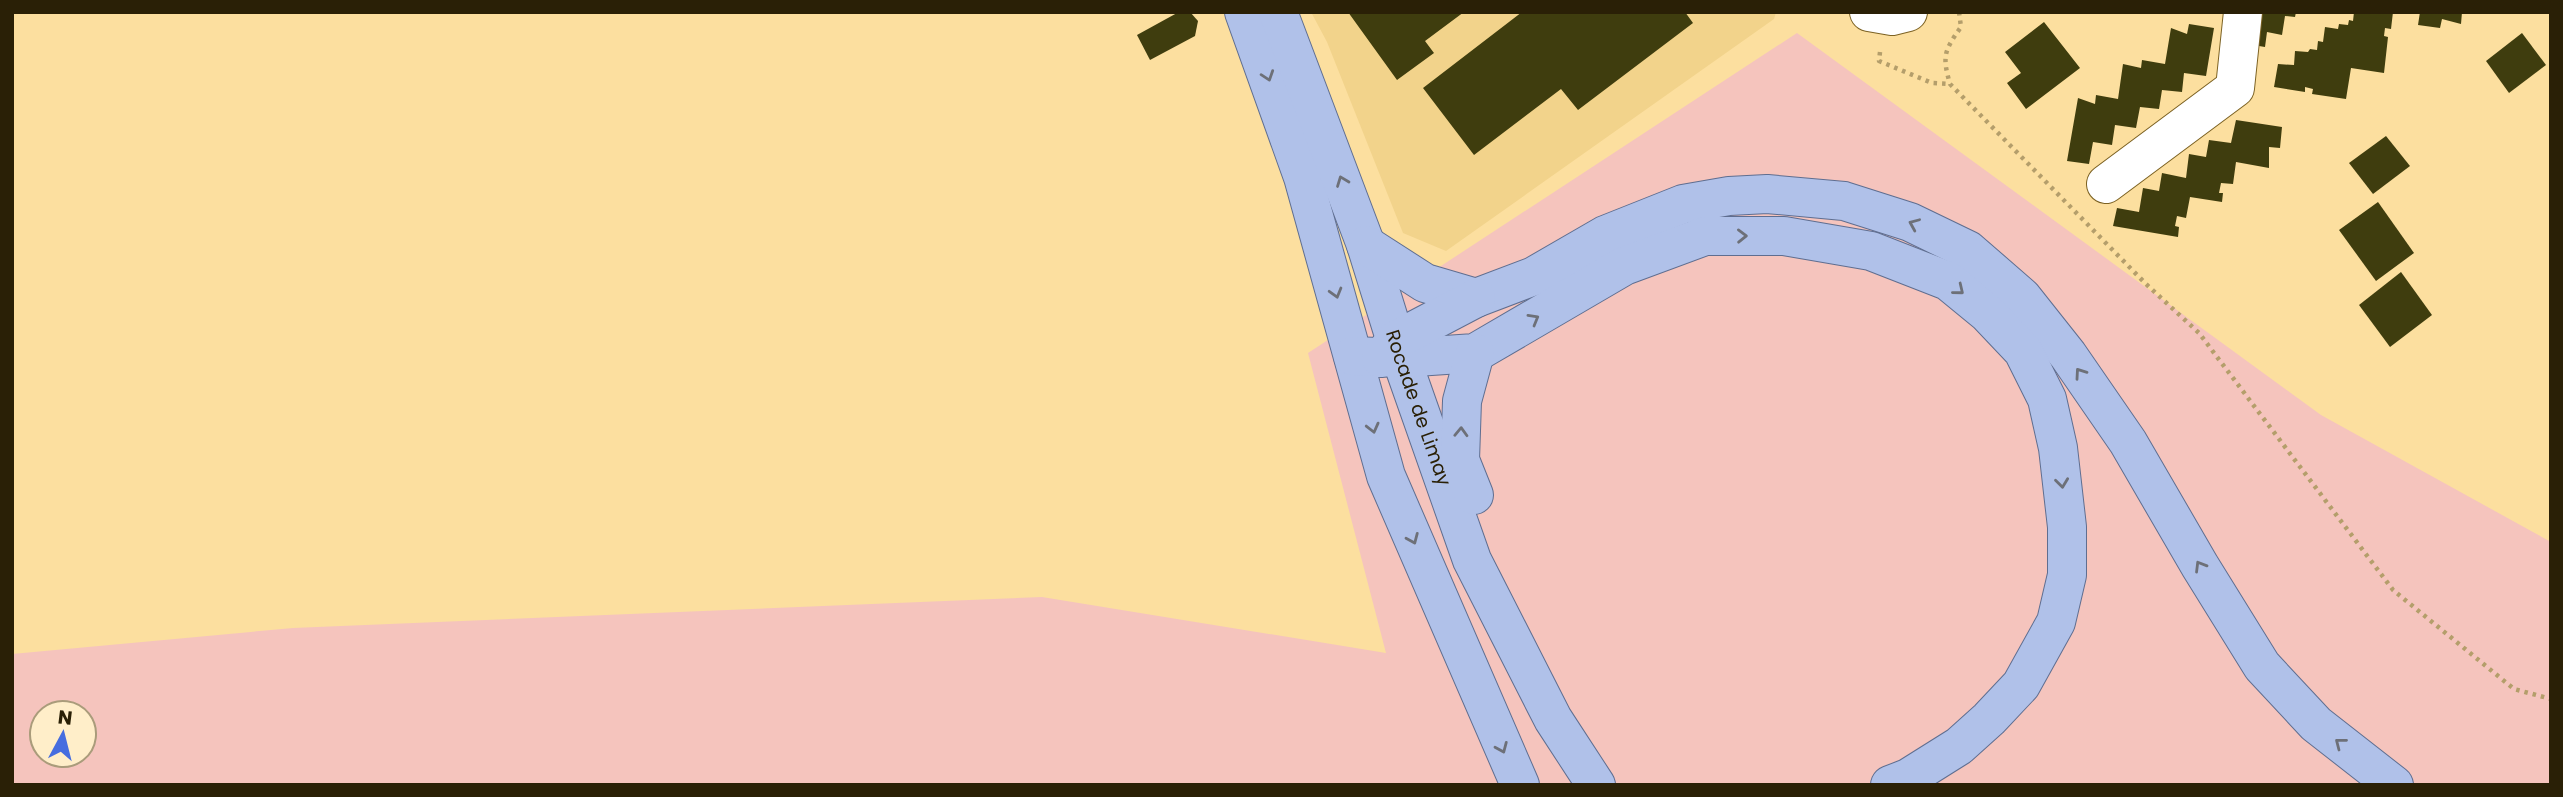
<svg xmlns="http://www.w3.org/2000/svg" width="2563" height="797" font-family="Poppins,sans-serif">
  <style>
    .built { fill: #f2d38b }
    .green { fill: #f5c4bd; fill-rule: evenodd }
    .building { fill: #3f3d0e }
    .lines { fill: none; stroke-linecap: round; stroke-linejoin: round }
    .minor-casing { stroke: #7c6223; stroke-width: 40 }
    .major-casing { stroke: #5f6e90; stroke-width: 40 }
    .path { stroke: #b49e6b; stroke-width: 4.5; stroke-dasharray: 3.5 5; stroke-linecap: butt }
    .minor { stroke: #fff; stroke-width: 38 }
    .major { stroke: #b0c1e9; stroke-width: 38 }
    .oneway { stroke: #6d7078 }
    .labels { text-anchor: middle; stroke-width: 7; stroke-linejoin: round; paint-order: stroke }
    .street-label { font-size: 19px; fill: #2a2006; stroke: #ffeec9 }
  </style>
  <rect width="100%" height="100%" fill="#fcdf9f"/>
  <!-- built -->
  <path class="built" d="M1311 12H1776L1774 19 1446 251 1403 233 1327 42Z"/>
  <!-- green -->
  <path class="green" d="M1797 33 2321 415 2551 542V785H12V654L293 628 1042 597 1386 653 1308 353ZM42 713H84V755H42Z"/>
  <!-- building -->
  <g class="building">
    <path d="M1190 12 1198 21 1195 36 1150 60 1137 35 1177 13Z"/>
    <path d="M1348 12H1464L1425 41 1434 53 1397 80Z"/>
    <path d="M1522 12H1685L1693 23 1578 110 1561 89 1474 155 1423 88Z"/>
    <path d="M2246 12H2296L2295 17 2285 16 2282 35 2267 32 2265 47 2241 43Z"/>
    <path d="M2354 12H2393L2391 29 2385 28 2384 36 2388 37 2384 73 2351 68 2346 99 2312 94 2313 89 2305 87V92L2274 87 2278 64 2294 65 2295 51 2308 52 2310 49 2317 50 2318 41 2323 42 2325 27 2338 29 2339 24 2348 25 2349 20 2353 21Z"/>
    <path d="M2420 12H2462L2461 24 2442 19 2440 28 2418 25Z"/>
    <path d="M2044 22 2080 68 2026 109 2007 83 2021 73 2005 52Z"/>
    <path d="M2189 24 2214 28 2206 76 2184 73 2182 92 2162 90 2159 109 2140 107 2136 128 2115 125 2112 145 2093 142 2089 164 2067 161 2078 98 2095 104 2096 95 2118 99 2123 64 2141 68 2142 60 2165 64 2171 28 2187 34Z"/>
    <path d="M2522 33 2546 65 2509 93 2486 61Z"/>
    <path d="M2236 120 2282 127 2280 148 2269 147V168L2236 162 2233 184 2221 183 2219 193H2223L2222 202 2190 197 2186 218 2177 216 2175 226 2179 227 2178 237 2113 226 2117 208 2139 212 2143 188 2159 191 2162 173 2186 178 2189 154 2206 157 2209 140 2231 143Z"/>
    <path d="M2386 136 2410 166 2373 194 2349 163Z"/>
    <path d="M2378 202 2414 253 2376 281 2339 230Z"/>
    <path d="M2401 272 2432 315 2390 347 2359 305Z"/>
  </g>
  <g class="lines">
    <!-- minor casing -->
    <g class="minor-casing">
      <g id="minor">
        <path d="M1869 12 1892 16 1908 12"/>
        <path d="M2106 184 2235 88 2243 12"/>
      </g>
    </g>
    <!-- major casing -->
    <g class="major-casing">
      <g id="major">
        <path d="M1244 12 1303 177 1386 476 1520 785"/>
        <path id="s1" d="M1278 12 1366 245 1401 358 1472 560 1553 719 1596 785"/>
        <path d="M1366 245 1425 283 1476 298 1534 276 1605 235 1683 204 1729 196 1767 194 1844 201 1910 222 1968 250 2022 297 2068 355 2128 442 2200 566 2262 666 2316 724 2394 785"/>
        <path d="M1353 356 1401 358 1475 353 1624 266 1705 236H1784L1871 251 1948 281 1987 313 2023 351 2047 399 2058 448 2067 527V575L2056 622 2021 685 1989 719 1959 746 1908 778 1890 785"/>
        <path d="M1381 358 1396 340 1476 298"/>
        <path d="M1474 495 1460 460 1462 401 1475 353"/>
      </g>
    </g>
    <!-- path -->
    <g class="path">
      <path d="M1959 12 1961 27C1944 51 1942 56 1950 84L2146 284 2199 333 2393 590 2514 689 2551 699"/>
      <path d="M1880 52 1879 61 1932 83 1950 84"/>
    </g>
    <!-- minor -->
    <use href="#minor" class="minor"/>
    <!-- major -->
    <use href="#major" class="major"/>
  </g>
  <!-- one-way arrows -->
  <defs><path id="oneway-chevron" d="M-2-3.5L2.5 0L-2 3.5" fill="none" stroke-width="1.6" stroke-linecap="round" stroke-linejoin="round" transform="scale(1.75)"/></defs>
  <g class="oneway">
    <use href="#oneway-chevron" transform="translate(1268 76) rotate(71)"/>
    <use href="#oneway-chevron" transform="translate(1342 181) rotate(-111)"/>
    <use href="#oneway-chevron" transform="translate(1914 224) rotate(-157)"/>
    <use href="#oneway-chevron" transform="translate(1742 236) rotate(-1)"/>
    <use href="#oneway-chevron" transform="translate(1959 290) rotate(39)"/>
    <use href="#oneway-chevron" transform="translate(1336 293) rotate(74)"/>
    <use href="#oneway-chevron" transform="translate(1534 319) rotate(-30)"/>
    <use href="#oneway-chevron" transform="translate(2080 373) rotate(-125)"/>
    <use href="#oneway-chevron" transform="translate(1373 428) rotate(76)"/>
    <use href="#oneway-chevron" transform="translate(1461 432) rotate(-88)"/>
    <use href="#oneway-chevron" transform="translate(2062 483) rotate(83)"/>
    <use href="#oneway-chevron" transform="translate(1413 539) rotate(67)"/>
    <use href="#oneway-chevron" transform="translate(2200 566) rotate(-121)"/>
    <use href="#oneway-chevron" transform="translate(2340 743) rotate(-142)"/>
    <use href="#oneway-chevron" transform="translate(1502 748) rotate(67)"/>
  </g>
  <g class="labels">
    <!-- street labels -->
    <g class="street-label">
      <text dy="7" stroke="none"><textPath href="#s1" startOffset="420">Rocade de Limay</textPath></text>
    </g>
  </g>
  <!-- border -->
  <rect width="2563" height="797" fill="none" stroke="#2a2006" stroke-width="28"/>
  <!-- north arrow -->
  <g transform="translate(63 734) rotate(7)"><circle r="33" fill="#ffeec9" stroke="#aa9c7b" stroke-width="2"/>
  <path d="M0-5L12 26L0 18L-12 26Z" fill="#466ddf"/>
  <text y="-10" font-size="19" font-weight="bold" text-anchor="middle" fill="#2a2006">N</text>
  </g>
</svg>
